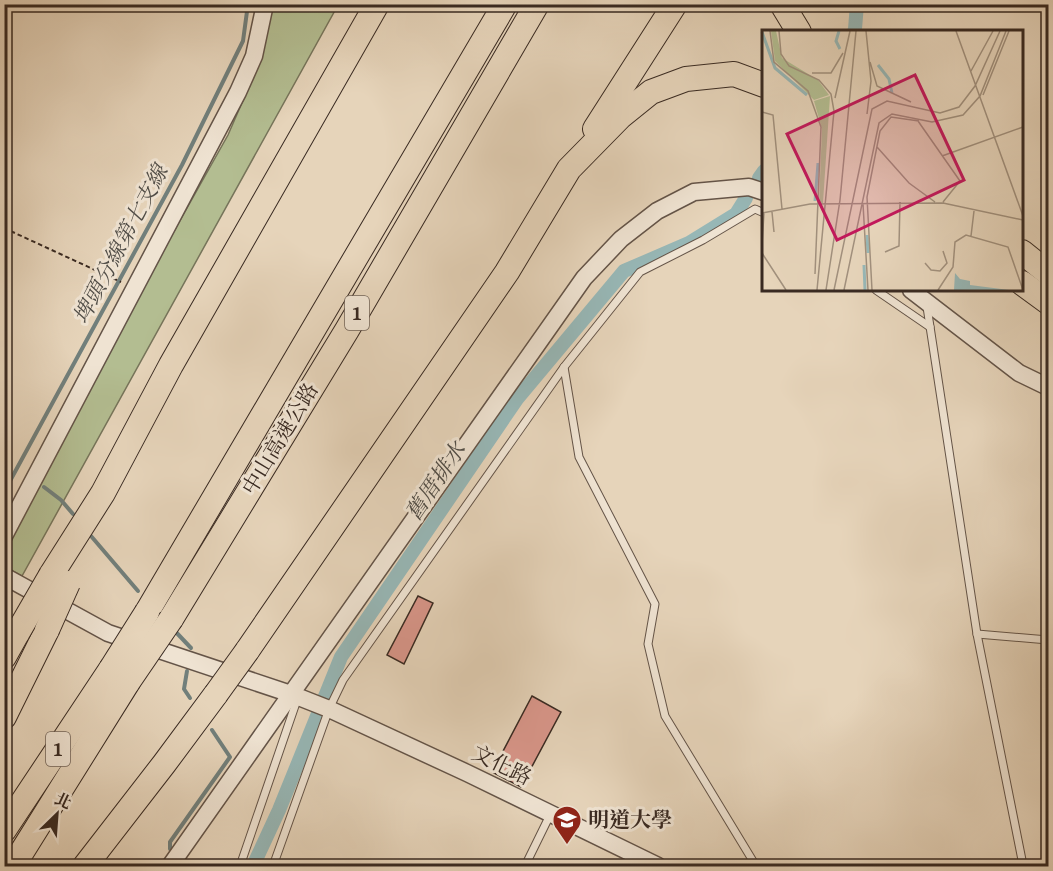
<svg xmlns="http://www.w3.org/2000/svg" width="1053" height="871" font-family="'Gentium Book Plus','Noto Serif TC',serif">
  <style>
    .green { fill: #b3bd91; stroke: #76745a; stroke-width: 1.5 }
    .lines { fill: none; stroke-linecap: round; stroke-linejoin: round }
    .stream { stroke: #717f7b; stroke-width: 4 }
    .canal { stroke: #97b7b6; stroke-width: 14 }
    .building { fill: #d9968a; stroke: #392a22; stroke-width: 1.5 }
    .service-casing { stroke: #645448; stroke-width: 9 }
    .tertiary-casing { stroke: #645448; stroke-width: 19 }
    .motorway-casing { stroke: #392a22; stroke-width: 26 }
    .path { stroke: #392a22; stroke-width: 2; stroke-dasharray: 4.5 3; stroke-linecap: butt }
    .service { stroke: #efe3d2; stroke-width: 7 }
    .tertiary { stroke: #efe3d2; stroke-width: 16 }
    .motorway { stroke: #e6d4ba; stroke-width: 24 }
    .motorway-bridge-casing { stroke: #392a22; stroke-width: 26; stroke-linecap: butt }
    .motorway-bridge { stroke: #e6d4ba; stroke-width: 24 }
    .labels { text-anchor: middle; stroke-width: 6; stroke-linejoin: round; paint-order: stroke }
    .shield { fill: #efe3d2; stroke: #706257; stroke-width: 1.5 }
    .shield-label { font-size: 20px; font-weight: bold; fill: #392a22 }
    .street-label { font-size: 21px; fill: #392a22; stroke: #efe3d2 }
    .poi-label { font-size: 21px; font-weight: bold; fill: #392a22; stroke: #efe3d2; text-anchor: start }
    .water-label { font-size: 22px; font-style: italic; fill: #504d47; stroke: #efe3d2 }
    .inset-river { fill: none; stroke: #97b7b6; stroke-width: 3 }
    .inset-road { fill: none; stroke: #a1907d; stroke-width: 1.5 }
    .view { fill: #c2185b; fill-opacity: 0.15; stroke: #c2185b; stroke-width: 3 }
    .inset-edge { fill: none; stroke: #392a22; stroke-width: 3 }
  </style>
  <rect width="100%" height="100%" fill="#e6d4ba"/>
  <filter id="stains"><feTurbulence type="fractalNoise" baseFrequency=".00333" numOctaves="4"/><feColorMatrix values="0 0 0 0 .2 0 0 0 0 .09 0 0 0 0 .02 0 0 0 .5 -.17"/></filter>
  <radialGradient id="worn" r=".72"><stop offset=".6" stop-color="#630" stop-opacity="0"/><stop offset="1" stop-color="#630" stop-opacity=".3"/></radialGradient>
  <!-- green -->
  <path class="green" d="M273 5H338L22 576 5 567 4 551 43 472 128 313 228 135 254 75Z"/>
  <g class="lines">
    <!-- stream -->
    <g class="stream">
      <path d="M44 487 61 500 73 514"/>
      <path d="M4 492 182 165 243 41 248 4"/>
      <path d="M91 536 138 591"/>
      <path d="M173 629 191 648"/>
      <path d="M187 671 184 689 190 698"/>
      <path d="M170 849V842L230 757 212 730"/>
    </g>
    <!-- canal -->
    <g class="canal">
      <path d="M854 32 855 29 857 4"/>
      <path d="M759 178 764 171"/>
      <path d="M253 866 279 810 341 657 517 399 624 271 689 243 736 214 746 198"/>
    </g>
  </g>
  <!-- building -->
  <g class="building">
    <path d="M418 596 433 603 404 664 387 655Z"/>
    <path d="M532 696 561 712 521 787 492 772Z"/>
  </g>
  <g class="lines">
    <!-- service casing -->
    <g class="service-casing">
      <g id="service">
        <path d="M876 290 930 327"/>
        <path d="M927 307 977 634 1023 865 1019 866"/>
        <path d="M564 367 579 457 655 604 648 644 665 716 756 866"/>
        <path d="M977 634 1048 640"/>
        <path d="M240 866 298 697"/>
        <path d="M273 866 329 709 343 680 564 367 640 272 703 240 755 209 764 213"/>
        <path d="M525 866 550 815"/>
      </g>
    </g>
    <!-- tertiary casing -->
    <g class="tertiary-casing">
      <g id="tertiary">
        <path d="M911 290 1019 373 1048 387"/>
        <path d="M4 536 238 92 254 56 265 4"/>
        <path d="M4 576 108 633 291 694 329 709 467 773 658 866"/>
        <path d="M170 866 584 278 621 239 657 211 694 192 749 187 764 192"/>
      </g>
    </g>
    <!-- motorway casing -->
    <g class="motorway-casing">
      <g id="motorway">
        <path d="M782 4 799 32"/>
        <path d="M595 129 675 4"/>
        <path d="M1022 252 1048 273"/>
        <path d="M1022 283 1048 302"/>
        <path d="M51 575 103 493 171 365 377 4"/>
        <path d="M147 612 505 4"/>
        <path d="M171 619 347 330 537 4"/>
        <path d="M247 651 507 272 569 169 620 117 651 92 686 79 734 74 764 85"/>
        <path d="M4 657 18 632"/>
        <path d="M4 717 47 630"/>
        <path d="M4 830 111 669"/>
        <path d="M13 866 128 682"/>
        <path d="M85 866 164 764 216 694"/>
      </g>
    </g>
    <!-- path -->
    <path class="path" d="M4 228 121 282"/>
    <!-- service -->
    <use href="#service" class="service"/>
    <!-- tertiary -->
    <use href="#tertiary" class="tertiary"/>
    <!-- motorway -->
    <use href="#motorway" class="motorway"/>
    <!-- motorway-bridge casing -->
    <g class="motorway-bridge-casing">
      <g id="motorway-bridge">
        <path d="M47 630 68 583"/>
        <path d="M18 632 51 575"/>
        <path d="M111 669 147 612"/>
        <path d="M128 682 171 619"/>
        <path d="M216 694 247 651"/>
      </g>
    </g>
    <!-- motorway-bridge -->
    <use href="#motorway-bridge" class="motorway-bridge"/>
  </g>
  <!-- icons -->
  <defs>
    <g id="university-pin" transform="scale(1.5)"><path d="M0 17L-7.5 6A9.5 9.5 0 1 1 7.5 6Z" fill="#8f2418" stroke="#efe3d2"/><path d="M0-5L7-2L0 1L-7-2ZM-4 1L0 2.5L4 1V4Q0 6-4 4Z" fill="#fff"/></g>
  </defs>
  <g fill-rule="evenodd">
    <use href="#university-pin" x="567" y="820"/>
  </g>
  <g class="labels">
    <!-- shield labels -->
    <g class="shield">
      <rect x="345" y="296" width="24" height="34" rx="4.5"/>
      <rect x="46" y="732" width="24" height="34" rx="4.5"/>
    </g>
    <g class="shield-label">
      <text x="357" y="320">1</text>
      <text x="58" y="756">1</text>
    </g>
    <!-- street labels -->
    <g class="street-label">
      <text transform="translate(280 439) rotate(-59)" y="7">中山高速公路</text>
      <text transform="translate(502 765) rotate(26)" y="7">文化路</text>
    </g>
    <!-- poi labels -->
    <g class="poi-label">
      <text x="588" y="827">明道大學</text>
    </g>
    <!-- water labels -->
    <g class="water-label">
      <text transform="translate(120 244) rotate(-62)" y="8">埤頭分線第七支線</text>
      <text transform="translate(435 481) rotate(-56)" y="8">舊厝排水</text>
    </g>
  </g>
  <!-- overview -->
  <g transform="translate(762 30)">
    <rect width="261" height="261" fill="#e6d4ba"/>
    <path d="M9 1H14L20 28 56 50 67 65 52 70 13 31ZM68 66 61 173H57L60 99 52 71Z" fill="#b3bd91"/>
    <path d="M193 243 198 249 208 251V255L247 260H192Z" fill="#97b7b6"/>
    <path class="inset-river" d="M77 1 74 11 78 19M0 2 13 38 45 65M116 35 127 49 130 63M53 171 56 133M105 205 106 223M102 235 103 260"/>
    <path class="inset-road" d="M8 1 12 32 46 61 59 97 53 244M17 1 19 24 27 36 57 50 69 64 72 81 55 260M104 1 109 51 105 84M194 1 261 186M108 32 115 56 149 72M209 41 231 1M50 43H69L81 23M221 65 247 1M73 68 88 1M0 82 11 85 20 179M156 91 198 151 181 172M115 117 147 153 173 172M180 126 261 97M101 174 106 260M10 182 12 202M0 183 48 174 181 173 261 190M209 206 212 181M0 214 2 183M123 222 137 216 138 172M0 223 24 260M163 233 169 240 178 241 185 233 181 221M64 260 78 170 94 1M72 260 110 79 125 71 178 83 197 77 213 56 238 1M82 260 117 93 130 84 170 92 201 85 218 66 244 1M110 260 105 167 118 101 129 87 157 91M176 260 191 237 193 212 204 205 246 217 261 260"/>
    <path class="view" d="M153 45 202 150 75 210 25 104Z"/>
    <rect width="261" height="261" class="inset-edge"/>
  </g>
  <!-- margin -->
  <rect width="1053" height="871" fill="none" stroke="#e6d4ba" stroke-width="24"/>
  <rect x="6" y="6" width="1041" height="859" fill="none" stroke="#392a22" stroke-width="3"/>
  <rect x="12" y="12" width="1029" height="847" fill="none" stroke="#392a22" stroke-width="1.5"/>
  <!-- north arrow -->
  <g transform="translate(57 814) rotate(25)" stroke="#efe3d2" stroke-width="4.5" paint-order="stroke">
  <path d="M0-4.5L10 22L0 15L-10 22Z" fill="#392a22"/>
  <text y="-9" font-size="16" font-weight="bold" text-anchor="middle" fill="#392a22">北</text>
  </g>
  <rect width="100%" height="100%" filter="url(#stains)"/>
  <rect width="100%" height="100%" fill="url(#worn)"/>
</svg>
